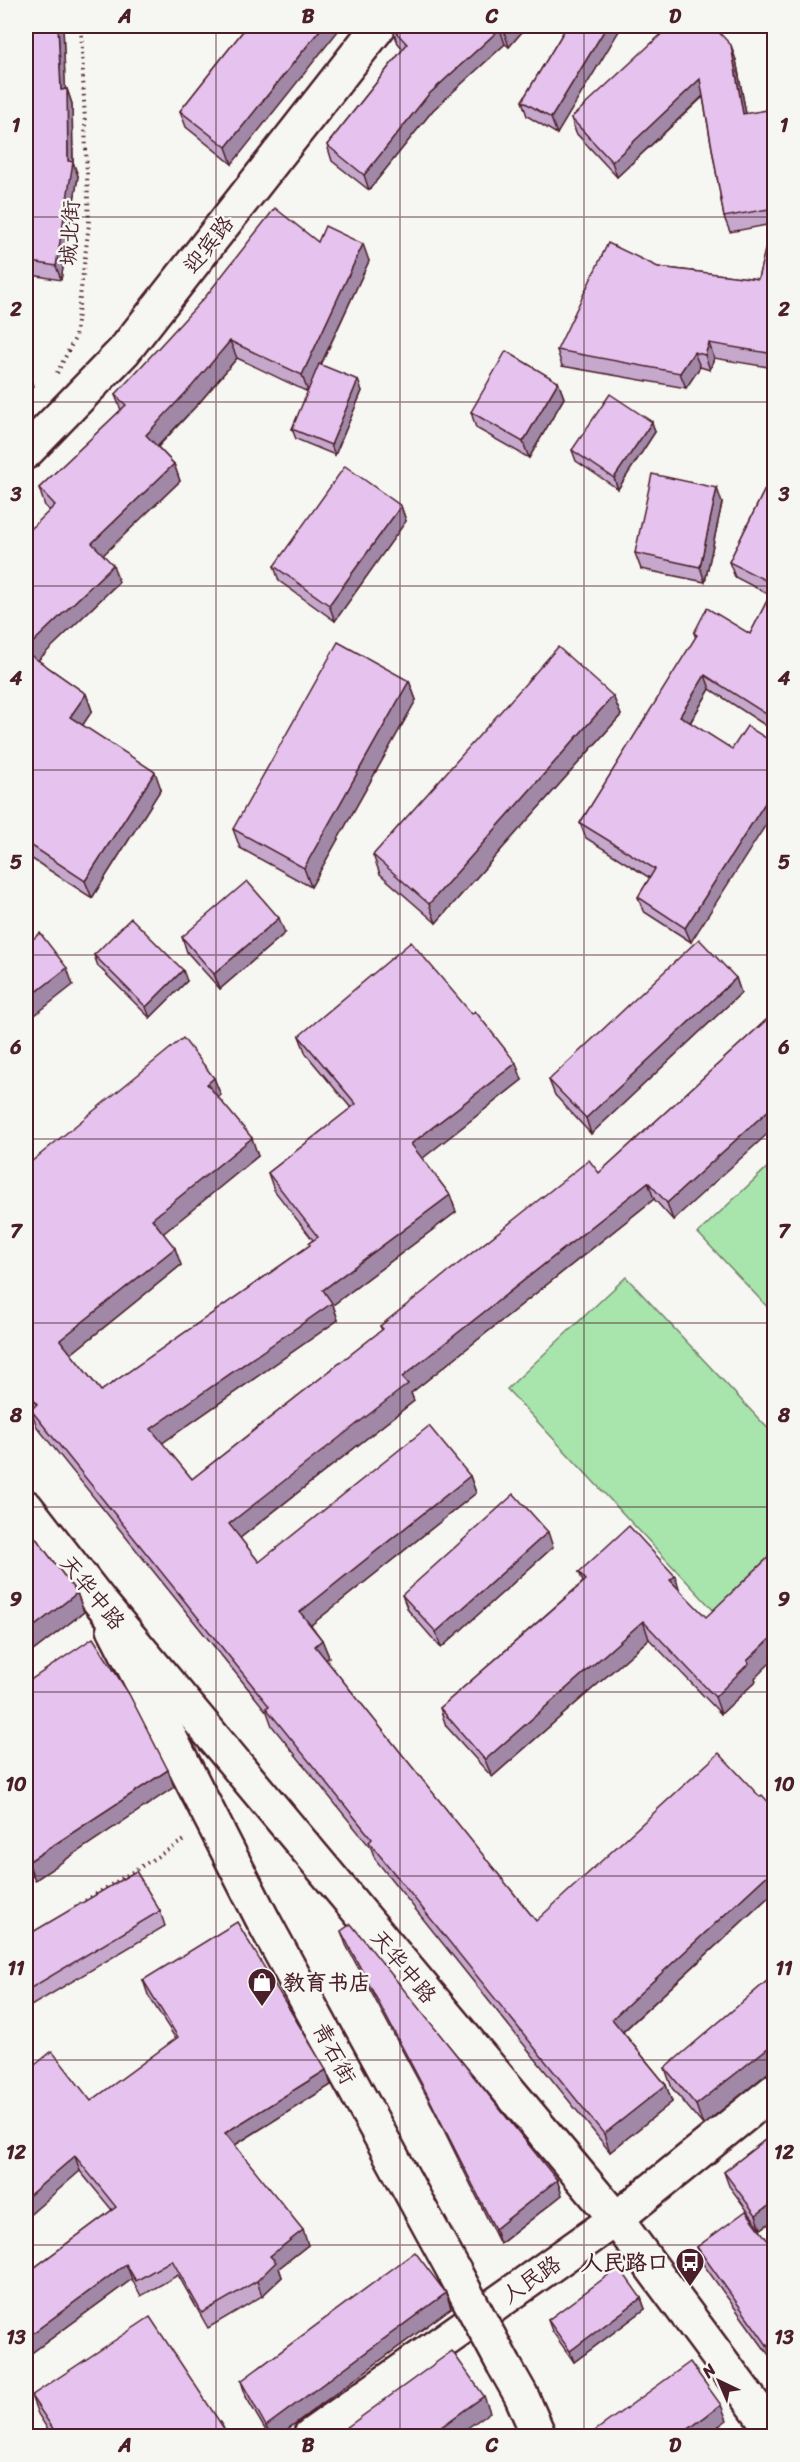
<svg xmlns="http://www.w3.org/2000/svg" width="800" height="2462" font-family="Sriracha,'LXGW WenKai TC',sans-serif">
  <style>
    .green { fill: #a7e5ac; stroke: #78826c; stroke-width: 1.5 }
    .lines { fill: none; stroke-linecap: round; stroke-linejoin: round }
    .minor-casing { stroke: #4a1f2b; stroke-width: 38 }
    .tertiary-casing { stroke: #4a1f2b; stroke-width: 38 }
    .path { stroke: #4a1f2b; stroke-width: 4; stroke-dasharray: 1.5 4.5; stroke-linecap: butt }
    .minor { stroke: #f6f6f2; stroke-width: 33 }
    .tertiary { stroke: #f6f6f2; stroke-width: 33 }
    .minor-bridge-casing { stroke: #4a1f2b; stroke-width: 38; stroke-linecap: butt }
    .minor-bridge { stroke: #f6f6f2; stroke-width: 33 }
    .wall { fill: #c6a8cd; stroke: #4a1f2b; stroke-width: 1.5 }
    .shaded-wall { fill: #a188a7; stroke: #4a1f2b; stroke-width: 1.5 }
    .building { fill: #e6c3ee; stroke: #4a1f2b; stroke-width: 1.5 }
    .grid { fill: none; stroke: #4a1f2b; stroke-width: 1.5; stroke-opacity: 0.55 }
    .labels { text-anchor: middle; stroke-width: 5; stroke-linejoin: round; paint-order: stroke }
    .street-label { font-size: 22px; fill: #4a1f2b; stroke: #f6f6f2 }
    .poi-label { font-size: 22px; font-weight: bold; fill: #4a1f2b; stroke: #f6f6f2; text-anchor: start }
    .neatline { fill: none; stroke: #4a1f2b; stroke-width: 2 }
    .grid-label { font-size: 20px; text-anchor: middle; font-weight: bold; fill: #4a1f2b }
  </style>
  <rect width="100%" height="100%" fill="#f6f6f2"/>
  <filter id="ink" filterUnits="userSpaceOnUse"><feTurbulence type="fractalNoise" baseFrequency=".0167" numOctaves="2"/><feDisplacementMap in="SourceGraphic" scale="12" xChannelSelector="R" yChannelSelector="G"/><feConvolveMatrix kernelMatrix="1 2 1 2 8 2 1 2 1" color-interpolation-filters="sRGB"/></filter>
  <g filter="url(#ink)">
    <!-- green -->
    <g class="green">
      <path d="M774 1161V1314L698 1233Z"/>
      <path d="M626 1277 774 1435V1558L716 1613 507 1389Z"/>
    </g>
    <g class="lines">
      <!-- minor casing -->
      <g class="minor-casing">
        <g id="minor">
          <path d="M114 1628 263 1920 455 2273"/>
          <path d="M504 2365 521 2395 539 2436"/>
        </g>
      </g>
      <!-- tertiary casing -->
      <g class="tertiary-casing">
        <g id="tertiary">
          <path d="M26 452 124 351 379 26"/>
          <path d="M26 1507 101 1603 616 2219 774 2432"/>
          <path d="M310 2436 616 2219 774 2091"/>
        </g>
      </g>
      <!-- path -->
      <g class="path">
        <path d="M57 373 75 338 89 224 81 26"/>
        <path d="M75 1907 186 1839"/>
      </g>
      <!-- minor -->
      <use href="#minor" class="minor"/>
      <!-- tertiary -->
      <use href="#tertiary" class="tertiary"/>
      <!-- minor-bridge casing -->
      <g class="minor-bridge-casing">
        <path id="minor-bridge" d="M455 2273 504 2365"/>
      </g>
      <!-- minor-bridge -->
      <use href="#minor-bridge" class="minor-bridge"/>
    </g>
    <!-- wall -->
    <g class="wall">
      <path d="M26 26H63L65 90 67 89 72 104 73 162 78 176 61 280 26 274Z"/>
      <path d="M247 26 232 164 186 127 180 111Z"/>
      <path d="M395 26H527L509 47 505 44 433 110 369 190 332 161 327 145 403 49 398 43 392 28Z"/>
      <path d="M567 26 557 134 527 116 522 101Z"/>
      <path d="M736 60 746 114 774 109V368L714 358 710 370 700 367 686 388 562 366 557 350 658 267 758 279 772 224 730 232 724 217 703 97 617 177 576 133 571 118Z"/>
      <path d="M318 242 369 261 321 365 362 391 335 455 296 439 292 429 308 392 237 358 199 403 158 447 174 464 180 481 103 555 119 582 38 660 86 694 92 711 82 726 161 789 92 898 26 855V534L50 511 45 506 39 488 121 410 115 395Z"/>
      <path d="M558 382 564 398 529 458 476 428 471 412Z"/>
      <path d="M655 432 618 489 576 461 572 450Z"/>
      <path d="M774 471V723L771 729 710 689 690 723 691 942 643 911 638 897 650 878 586 838 580 823 696 638 694 633 750 634 770 595 735 577 729 562Z"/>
      <path d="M722 503 705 582 641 569 635 553Z"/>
      <path d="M401 506 406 521 335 621 279 581 274 566Z"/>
      <path d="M409 681 416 700 311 887 240 848 233 829Z"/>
      <path d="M613 696 621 715 436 923 380 874 373 855Z"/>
      <path d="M285 933 220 989 187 952 182 937Z"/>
      <path d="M94 955 187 981 150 1018 98 966Z"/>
      <path d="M736 978 741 993 591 1134 555 1095 549 1080Z"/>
      <path d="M774 1013 673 1220 654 1199 411 1393 414 1401 240 1538 259 1562 470 1476 476 1493 311 1625 322 1640 329 1657 326 1660 536 1921 774 1892 623 2032 666 2085 672 2102 610 2152 375 1859 371 1848 272 1726 267 1712 37 1427 31 1410 33 1408 26 1399V1166L221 1095 218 1097 258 1156 163 1233 181 1265 71 1354 101 1391 310 1245 309 1243 313 1240 274 1190 268 1173 351 1108 306 1054 299 1036 522 1080 422 1158 450 1195 456 1212 333 1305 338 1320 162 1443 192 1479 382 1330 380 1326 599 1173Z"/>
      <path d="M26 1525 77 1593 84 1612 33 1651 26 1640Z"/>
      <path d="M553 1547 441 1648 408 1610 402 1595Z"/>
      <path d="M579 1572 680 1591 755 1678 756 1681 721 1714 649 1639 492 1777 446 1726 440 1708 583 1582Z"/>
      <path d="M26 1683 174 1787 35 1880 26 1866Z"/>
      <path d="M774 1728V1748L769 1734Z"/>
      <path d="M160 1911 165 1926 26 2009V1936Z"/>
      <path d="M341 1931 557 2180 562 2195 500 2244 433 2108 346 1945Z"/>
      <path d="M143 1980 326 2070 331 2085 235 2145 308 2245 279 2268 282 2277 262 2296 208 2328 178 2275 141 2296 132 2279 26 2357V2274L112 2210 80 2171 35 2065 91 2101 176 2039 148 1995Z"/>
      <path d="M665 2068 768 2074 703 2125 672 2088Z"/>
      <path d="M774 2133V2220L761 2229 729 2186 724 2172Z"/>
      <path d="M697 2247 774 2249V2362L703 2264Z"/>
      <path d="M446 2293 451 2308 278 2436H269L246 2397 241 2381Z"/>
      <path d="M641 2298 645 2309 574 2362 552 2331 548 2320Z"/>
      <path d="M31 2396 229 2436H52L38 2414Z"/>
    </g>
    <!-- shaded-wall -->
    <g class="shaded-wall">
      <path d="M58 26H63L66 104 61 90Z"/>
      <path d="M323 26H342L232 164 226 147Z"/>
      <path d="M509 26H527L509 47 504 32Z"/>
      <path d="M607 26H622L557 134 551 118Z"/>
      <path d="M500 29 505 44 433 110 369 190 364 175 428 95Z"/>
      <path d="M731 45 736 60 749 130 743 114Z"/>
      <path d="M700 79 705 94 617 177 612 162Z"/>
      <path d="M67 89 72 104 73 164V162L78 176 61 280 56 266 68 161Z"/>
      <path d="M363 244 369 261 308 392 302 375Z"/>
      <path d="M230 341 237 358 199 403 152 452 146 435Z"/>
      <path d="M709 343 714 358 710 370 705 355Z"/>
      <path d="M694 352 700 367 686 388 680 373Z"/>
      <path d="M26 367 33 386 26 395Z"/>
      <path d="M358 380 362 391 335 455 331 445Z"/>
      <path d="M558 382 564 398 529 458 523 442Z"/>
      <path d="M652 422 655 432 618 489 614 478Z"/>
      <path d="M174 464 180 481 98 560 92 543Z"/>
      <path d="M717 488 722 503 705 582 700 567Z"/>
      <path d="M401 506 406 521 335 621 329 605Z"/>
      <path d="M113 565 119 582 30 668 26 656V649Z"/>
      <path d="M774 576V592L771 583Z"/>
      <path d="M705 675 710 689 685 731 680 716Z"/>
      <path d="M409 681 416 700 311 887 304 868Z"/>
      <path d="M86 694 92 711 76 735 70 717Z"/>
      <path d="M613 696 621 715 436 923 429 904Z"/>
      <path d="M774 700V723L771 729 766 714Z"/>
      <path d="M155 772 161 789 92 898 85 881Z"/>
      <path d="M774 789V812L691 942 685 928Z"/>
      <path d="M279 918 285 933 220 989 214 974Z"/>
      <path d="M67 968 73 985 26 1022V1000Z"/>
      <path d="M183 970 187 981 150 1018 146 1007Z"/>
      <path d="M736 978 741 993 591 1134 586 1118Z"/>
      <path d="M516 1063 522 1080 418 1162 411 1144Z"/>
      <path d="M214 1078 221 1095 213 1101 207 1084Z"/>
      <path d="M774 1105V1128L673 1220 667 1203Z"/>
      <path d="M252 1138 258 1156 159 1237 152 1219Z"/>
      <path d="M648 1182 654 1199 411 1393 414 1401 235 1542 229 1524 402 1377Z"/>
      <path d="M450 1195 456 1212 333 1305 338 1320 158 1446 151 1429 323 1290Z"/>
      <path d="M175 1248 181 1265 66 1358 60 1340Z"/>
      <path d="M470 1476 476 1493 306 1629 300 1612Z"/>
      <path d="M548 1532 553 1547 441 1648 436 1632Z"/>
      <path d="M675 1576 681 1594 670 1580Z"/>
      <path d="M77 1593 84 1612 33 1651 27 1632Z"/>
      <path d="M643 1621 649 1639 492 1777 485 1760Z"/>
      <path d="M774 1635V1659L755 1678 756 1681 721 1714 715 1697 747 1661Z"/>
      <path d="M322 1640 329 1657 321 1663 315 1646Z"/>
      <path d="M168 1770 174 1787 35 1880 28 1862Z"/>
      <path d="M774 1869V1892L618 2036 612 2019Z"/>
      <path d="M774 2043V2068L703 2125 696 2105Z"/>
      <path d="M326 2070 331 2085 230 2148 225 2133Z"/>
      <path d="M666 2085 672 2102 610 2152 604 2134Z"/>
      <path d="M75 2156 80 2171 26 2218V2198Z"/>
      <path d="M557 2180 562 2195 500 2244 495 2229Z"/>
      <path d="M774 2202V2220L761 2229 756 2215Z"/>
      <path d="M303 2230 308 2245 279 2268 282 2277 262 2296 257 2281 270 2256Z"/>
      <path d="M126 2264 132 2279 26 2357V2338Z"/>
      <path d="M446 2293 451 2308 278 2436H270L266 2426Z"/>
      <path d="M641 2298 645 2309 574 2362 570 2351Z"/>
      <path d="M770 2343 774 2354V2362L767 2345Z"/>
      <path d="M484 2396 490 2412 456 2436H440L437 2430Z"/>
      <path d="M721 2405 727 2420 705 2436H679Z"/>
    </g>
    <!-- building -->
    <g class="building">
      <path d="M26 26H58L61 90 67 89 68 161 73 162 56 266 26 261Z"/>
      <path d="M247 26H323L226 147 180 111Z"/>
      <path d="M395 26H509L504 32 500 29 428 95 364 175 327 145 407 44 392 28Z"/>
      <path d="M567 26H607L551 118 522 101Z"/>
      <path d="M670 26H713L731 45 743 114 774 109V208L724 217 700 79 612 162 571 118Z"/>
      <path d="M275 208 318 242 325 226 363 244 302 375 230 341 192 386 146 435 174 464 92 543 113 565 26 649V534L55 505 39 488 126 405 115 395 206 296Z"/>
      <path d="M774 212V354L709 343 705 355 694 352 680 373 557 350 608 243 658 267 758 279Z"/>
      <path d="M506 351 558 382 523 442 471 412Z"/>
      <path d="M319 364 358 380 331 445 292 429Z"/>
      <path d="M610 394 652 422 614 478 572 450Z"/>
      <path d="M345 466 401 506 329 605 274 566Z"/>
      <path d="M774 471V576L771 583 729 562Z"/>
      <path d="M652 474 717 488 700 567 635 553Z"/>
      <path d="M771 593 774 595V700L766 714 705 675 680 716 732 749 747 726 774 743V789L685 928 638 897 655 869 580 823 697 635 694 633 707 608 750 634Z"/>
      <path d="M338 642 409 681 304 868 233 829Z"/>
      <path d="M558 647 613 696 429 904 373 855Z"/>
      <path d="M26 652 86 694 70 717 155 772 85 881 26 842Z"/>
      <path d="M247 881 279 918 214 974 182 937Z"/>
      <path d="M131 918 183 970 146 1007 94 955Z"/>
      <path d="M40 933 67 968 26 1000V945Z"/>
      <path d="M699 939 736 978 586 1118 549 1080Z"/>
      <path d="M411 942 472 1014 475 1011 516 1063 411 1144 450 1195 323 1290 332 1303 151 1429 192 1479 383 1329 380 1326 589 1160 599 1173 774 1013V1105L667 1203 648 1182 402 1377 408 1384 229 1524 259 1562 429 1426 470 1476 300 1612 322 1640 315 1646 536 1921 719 1753 760 1797 762 1795 774 1808V1869L612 2019 666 2085 604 2134 369 1842 372 1839 266 1708 269 1706 31 1410 37 1404 26 1389V1166L183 1038 214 1078 207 1084 252 1138 152 1219 175 1248 60 1340 101 1391 310 1245 309 1243 318 1237 268 1173 356 1104 299 1036Z"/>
      <path d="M514 1494 548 1532 436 1632 402 1595Z"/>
      <path d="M26 1525 77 1593 27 1632 26 1631Z"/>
      <path d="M629 1526 675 1576 670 1580 706 1617 774 1552V1635L747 1661 749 1663 715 1697 643 1621 485 1760 440 1708 586 1580 579 1572Z"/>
      <path d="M93 1638 129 1694 168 1770 28 1862 26 1858V1683Z"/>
      <path d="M774 1728V1739L769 1734Z"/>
      <path d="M136 1871 160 1911 26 1991V1936Z"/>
      <path d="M237 1922 326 2070 225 2133 303 2230 270 2256 276 2262 257 2281 202 2313 172 2260 136 2281 126 2264 26 2338V2274L116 2207 75 2156 26 2198V2051L35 2065 52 2051 91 2101 178 2037 143 1980Z"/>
      <path d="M351 1924 557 2180 495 2229 427 2094 341 1931Z"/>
      <path d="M774 1975V2043L696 2105 665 2068Z"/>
      <path d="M774 2133V2202L756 2215 724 2172Z"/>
      <path d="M746 2211 774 2249V2348L770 2343 767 2345 697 2247Z"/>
      <path d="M415 2252 446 2293 266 2426 241 2381Z"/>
      <path d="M619 2267 641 2298 570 2351 548 2320Z"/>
      <path d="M150 2317 229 2436H58L31 2396Z"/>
      <path d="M452 2351 484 2396 437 2430 441 2436H335Z"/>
      <path d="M690 2362 721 2405 679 2436H588Z"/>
    </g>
  </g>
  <!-- grid -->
  <path class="grid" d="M216 26V2436M400 26V2436M584 26V2436M26 217H774M26 402H774M26 586H774M26 770H774M26 955H774M26 1139H774M26 1323H774M26 1507H774M26 1692H774M26 1876H774M26 2060H774M26 2245H774"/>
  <!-- icons -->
  <defs>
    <g id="shop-pin" transform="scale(1.5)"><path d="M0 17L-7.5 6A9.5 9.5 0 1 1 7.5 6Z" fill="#4a1f2b" stroke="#f6f6f2"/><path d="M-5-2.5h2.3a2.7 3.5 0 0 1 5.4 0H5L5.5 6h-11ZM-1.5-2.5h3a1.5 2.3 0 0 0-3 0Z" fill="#fff"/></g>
    <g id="bus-pin" transform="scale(1.5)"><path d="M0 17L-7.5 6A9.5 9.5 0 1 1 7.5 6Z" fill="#4a1f2b" stroke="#f6f6f2"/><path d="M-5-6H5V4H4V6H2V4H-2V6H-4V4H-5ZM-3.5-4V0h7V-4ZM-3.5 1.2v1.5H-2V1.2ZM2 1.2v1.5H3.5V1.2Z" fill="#fff"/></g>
  </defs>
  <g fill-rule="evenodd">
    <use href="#shop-pin" x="262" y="1982"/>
    <use href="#bus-pin" x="690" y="2262"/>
  </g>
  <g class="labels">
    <!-- street labels -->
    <g class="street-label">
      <text transform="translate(69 233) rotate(-87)" y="8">城北街</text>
      <text transform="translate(208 244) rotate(-52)" y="8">迎宾路</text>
      <text transform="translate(93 1592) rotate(51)" y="8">天华中路</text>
      <text transform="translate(404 1966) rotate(50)" y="8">天华中路</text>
      <text transform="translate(335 2053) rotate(62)" y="8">青石街</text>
      <text transform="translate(531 2279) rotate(-35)" y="8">人民路</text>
    </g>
    <!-- poi labels -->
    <g class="poi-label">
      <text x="283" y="1990">教育书店</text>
      <text x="669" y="2270" text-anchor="end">人民路口</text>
    </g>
  </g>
  <!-- margin -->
  <rect width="800" height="2462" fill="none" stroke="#f6f6f2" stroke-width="66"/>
  <!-- north arrow -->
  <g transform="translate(719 2381) rotate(316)" stroke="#f6f6f2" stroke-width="4.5" paint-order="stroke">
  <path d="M0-4.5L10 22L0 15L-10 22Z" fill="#4a1f2b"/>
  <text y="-9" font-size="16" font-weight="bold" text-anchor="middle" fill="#4a1f2b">N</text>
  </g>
  <rect x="33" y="33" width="734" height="2396" class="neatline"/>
  <g class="grid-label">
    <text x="125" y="23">A</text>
    <text x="308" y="23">B</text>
    <text x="492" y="23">C</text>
    <text x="675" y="23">D</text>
    <text x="16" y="132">1</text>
    <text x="784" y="132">1</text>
    <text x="16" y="316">2</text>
    <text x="784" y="316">2</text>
    <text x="16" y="501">3</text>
    <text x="784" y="501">3</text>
    <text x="16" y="685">4</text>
    <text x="784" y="685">4</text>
    <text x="16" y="869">5</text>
    <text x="784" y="869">5</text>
    <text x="16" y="1054">6</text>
    <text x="784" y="1054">6</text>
    <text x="16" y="1238">7</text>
    <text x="784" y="1238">7</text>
    <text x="16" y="1422">8</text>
    <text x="784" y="1422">8</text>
    <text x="16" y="1606">9</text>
    <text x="784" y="1606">9</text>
    <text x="16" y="1791">10</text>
    <text x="784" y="1791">10</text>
    <text x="16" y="1975">11</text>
    <text x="784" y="1975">11</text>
    <text x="16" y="2159">12</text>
    <text x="784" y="2159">12</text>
    <text x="16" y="2344">13</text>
    <text x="784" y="2344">13</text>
    <text x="125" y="2452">A</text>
    <text x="308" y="2452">B</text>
    <text x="492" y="2452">C</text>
    <text x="675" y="2452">D</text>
  </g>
</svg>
